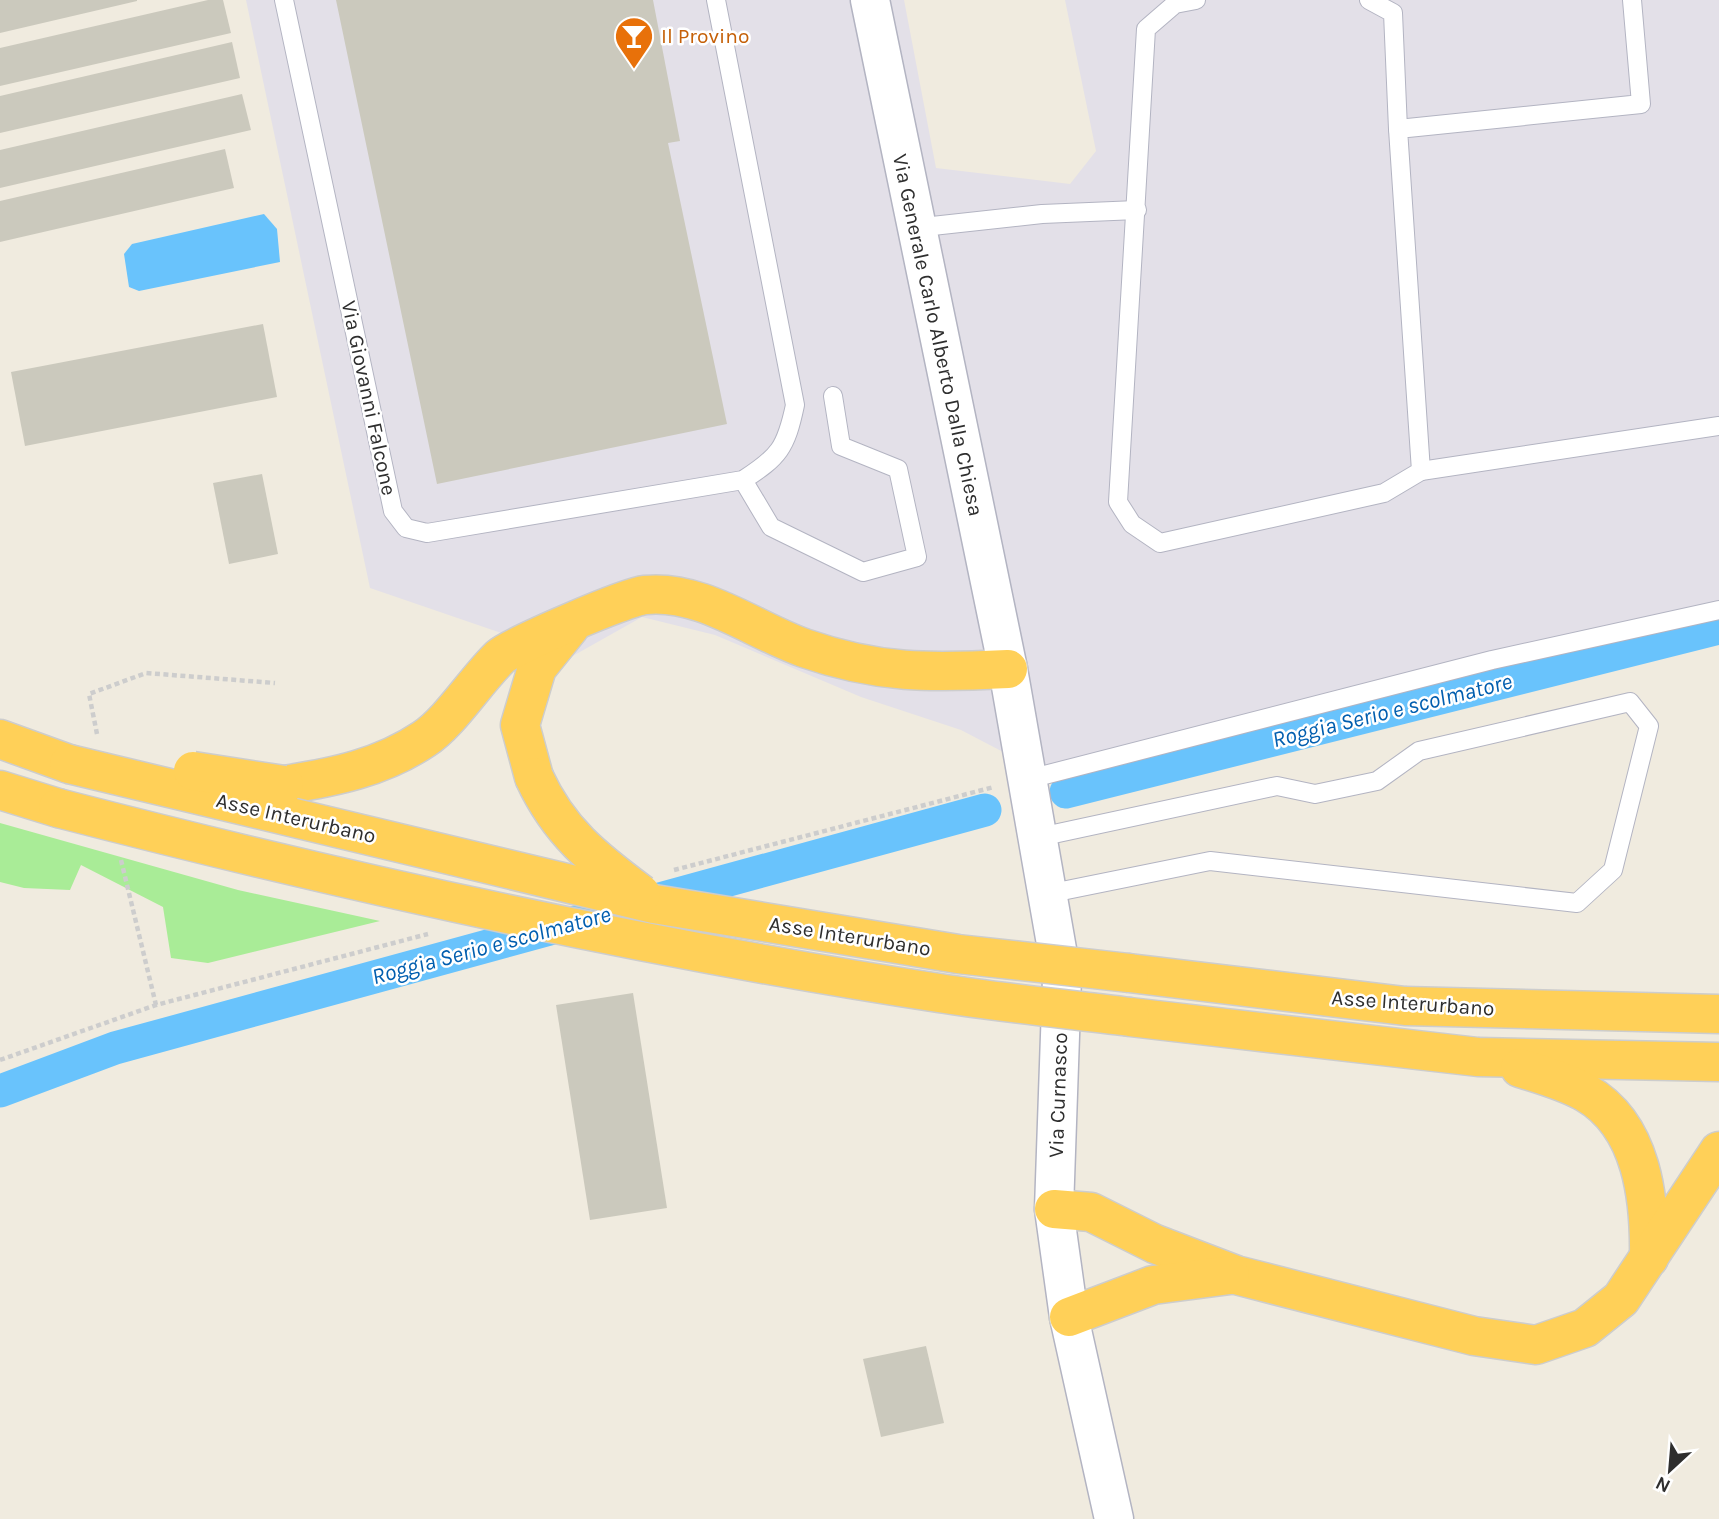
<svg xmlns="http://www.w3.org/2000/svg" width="1719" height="1519" viewBox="0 0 1719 1519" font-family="Karla,sans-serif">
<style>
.industrial{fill:#e3e0e8}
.green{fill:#a9ec97}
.water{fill:#69c3fc}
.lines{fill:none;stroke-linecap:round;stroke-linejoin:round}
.canal{stroke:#69c3fc;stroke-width:33}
.building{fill:#cbc9bd}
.service-casing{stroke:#b3b4c2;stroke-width:20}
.tertiary-casing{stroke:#b3b4c2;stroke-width:41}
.trunk-casing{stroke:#cdcdcd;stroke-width:41}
.path{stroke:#cdcdcd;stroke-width:4.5;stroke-dasharray:5 3.5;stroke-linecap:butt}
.service{stroke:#fff;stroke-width:18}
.tertiary{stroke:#fff;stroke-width:38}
.trunk{stroke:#ffd058;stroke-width:38}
.trunk-bridge-casing{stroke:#cdcdcd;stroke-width:41;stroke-linecap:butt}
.trunk-bridge{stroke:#ffd058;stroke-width:38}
.labels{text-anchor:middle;stroke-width:5;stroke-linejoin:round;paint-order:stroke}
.food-label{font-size:21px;fill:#c56008;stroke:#fff;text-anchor:start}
.street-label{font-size:21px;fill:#2e2e2e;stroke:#fff}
.water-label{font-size:23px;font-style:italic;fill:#005eaf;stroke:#fff}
</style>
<rect width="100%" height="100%" fill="#f0ebdf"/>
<polygon class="industrial" points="246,0 904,0 936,168 1070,184 1096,151 1065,0 1719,0 1719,619 1602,643 1055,779 961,730 861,697 715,635 642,617 571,657 370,588"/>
<polygon class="green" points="0,823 238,890 380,921 208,963 171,958 163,907 81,865 70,890 24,888 0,882"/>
<polygon class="water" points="264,214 277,229 280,262 139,291 129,287 124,254 132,244"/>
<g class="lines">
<g class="canal">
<polyline points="1066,792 1719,628"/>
<polyline points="0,1091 115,1048 985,810"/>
</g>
</g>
<g class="building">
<polygon points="0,0 137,0 137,1 0,33"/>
<polygon points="208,0 223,0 231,33 0,86 0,48"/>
<polygon points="336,0 653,0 680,141 668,143 727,424 437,484"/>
<polygon points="232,42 240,78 0,133 0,96"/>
<polygon points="242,94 251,130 0,188 0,150"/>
<polygon points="225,149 234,188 0,242 0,201"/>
<polygon points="263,324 277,397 25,446 11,372"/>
<polygon points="262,474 278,554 229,564 213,483"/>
<polygon points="633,993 667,1208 590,1220 556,1005"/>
<polygon points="926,1346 944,1423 881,1437 863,1359"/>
</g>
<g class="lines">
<g class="service-casing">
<g id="service">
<path d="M284,0L393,511L406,528L427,533L743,480C779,457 786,448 795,405L716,0"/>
<polyline points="1196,0 1175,4 1146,29 1118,502 1132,524 1160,543 1384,493 1421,471 1398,129 1641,104 1632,0"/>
<polyline points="1369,0 1393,13 1398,129"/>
<polyline points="914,228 1042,214 1137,210"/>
<polyline points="1421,471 1719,426"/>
<polyline points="743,480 771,527 863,572 917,557 898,469 841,446 833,396"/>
<polyline points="1025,780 1492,660 1719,610"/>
<polyline points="1035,838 1277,786 1315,794 1377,781 1419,751 1630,702 1649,726 1613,870 1577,903 1210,861 1047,894"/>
</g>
</g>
<g class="tertiary-casing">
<polyline id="tertiary" points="870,0 1008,669 1062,978 1054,1209 1069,1317 1114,1519"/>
</g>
<g class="trunk-casing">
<g id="trunk">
<polyline points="0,739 69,764"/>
<polyline points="534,777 520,725 537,668 570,627"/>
<path d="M284,785C334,777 381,768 424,739C450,722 476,680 500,657C512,646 626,597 645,595C701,589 753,630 804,648C878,674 931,673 1008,669"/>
<polyline points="0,790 58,808"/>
<polyline points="1129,973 1405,1006 1719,1014"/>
<polyline points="1130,1017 1478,1057 1719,1062"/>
<path d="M1520,1068C1542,1075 1565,1081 1586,1093C1643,1126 1650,1200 1649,1258"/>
<polyline points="1054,1209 1091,1212 1155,1244 1236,1275 1474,1336 1536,1345 1585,1328 1621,1299 1719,1151"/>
<polyline points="1069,1317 1153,1285 1230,1275"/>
</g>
</g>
<g class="path">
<polyline points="97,734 89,694 146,673 275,683"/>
<polyline points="121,860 156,1005"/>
<polyline points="674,870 994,787"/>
<polyline points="0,1060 156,1005 428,934"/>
</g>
<use href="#service" class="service"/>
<use href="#tertiary" class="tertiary"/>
<use href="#trunk" class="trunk"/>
<g class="trunk-bridge-casing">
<g id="trunk-bridge">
<polyline points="69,764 654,904 958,954 1129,973"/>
<polyline points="193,771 284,785"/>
<path d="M534,777C559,832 594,859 641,894"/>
<path d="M58,808C349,883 642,948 939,993C1003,1003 1067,1009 1130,1017"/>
</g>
</g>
<use href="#trunk-bridge" class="trunk-bridge"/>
</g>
<defs>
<g id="bar-pin" transform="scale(2.0125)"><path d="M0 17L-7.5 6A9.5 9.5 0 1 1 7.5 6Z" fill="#e8710a" stroke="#fff"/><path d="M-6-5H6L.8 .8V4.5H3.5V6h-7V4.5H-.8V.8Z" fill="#fff"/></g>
</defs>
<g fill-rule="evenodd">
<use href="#bar-pin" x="634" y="36"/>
</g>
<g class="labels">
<g class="food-label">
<text x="661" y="43">Il Provino</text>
</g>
<g class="street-label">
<text transform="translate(938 335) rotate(78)" y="7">Via Generale Carlo Alberto Dalla Chiesa</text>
<text transform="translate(369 398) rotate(78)" y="7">Via Giovanni Falcone</text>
<text transform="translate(296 818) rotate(13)" y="7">Asse Interurbano</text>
<text transform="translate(850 936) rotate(9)" y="7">Asse Interurbano</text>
<text transform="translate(1413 1003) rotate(4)" y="7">Asse Interurbano</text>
<text transform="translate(1058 1095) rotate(-88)" y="7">Via Curnasco</text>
</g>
<g class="water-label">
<text transform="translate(1392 710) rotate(-14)" y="8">Roggia Serio e scolmatore</text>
<text transform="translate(491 945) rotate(-15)" y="8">Roggia Serio e scolmatore</text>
</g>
</g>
<g transform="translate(1670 1470) rotate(206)" stroke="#ffffff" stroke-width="5" paint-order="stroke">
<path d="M0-5L12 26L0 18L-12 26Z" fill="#2e2e2e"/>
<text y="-10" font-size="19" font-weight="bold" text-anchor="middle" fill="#2e2e2e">N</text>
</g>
</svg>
